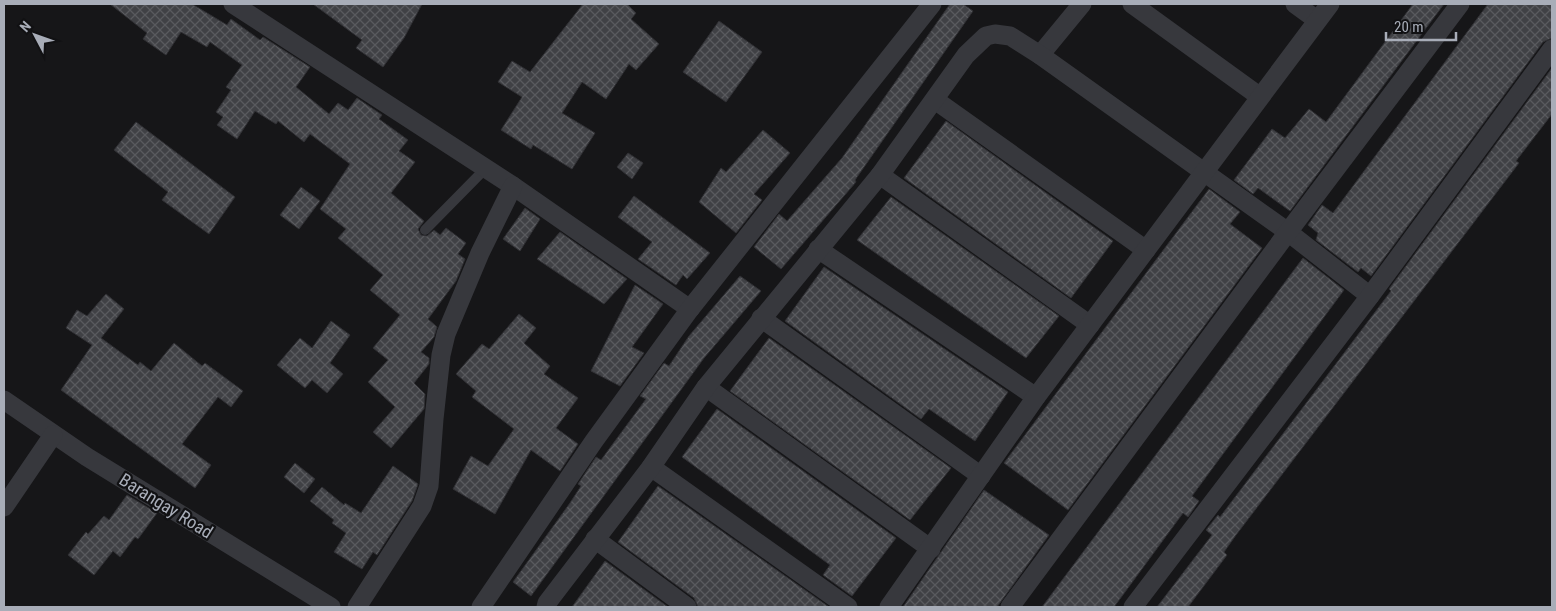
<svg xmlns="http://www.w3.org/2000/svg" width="1556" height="611" viewBox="0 0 1556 611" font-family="'Roboto Condensed',sans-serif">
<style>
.building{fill:url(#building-cross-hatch);stroke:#303034}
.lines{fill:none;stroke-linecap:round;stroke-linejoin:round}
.service{stroke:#37383d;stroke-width:10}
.minor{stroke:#37383d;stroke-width:19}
.labels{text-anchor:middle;stroke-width:4.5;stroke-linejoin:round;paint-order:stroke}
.street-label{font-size:18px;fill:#a8adb8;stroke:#111113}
</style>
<defs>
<pattern id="building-cross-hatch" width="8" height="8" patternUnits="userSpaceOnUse" patternTransform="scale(1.25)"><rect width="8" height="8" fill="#404145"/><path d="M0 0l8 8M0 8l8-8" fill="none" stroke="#595a5e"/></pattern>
</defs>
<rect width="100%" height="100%" fill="#161618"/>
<g class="building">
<polygon points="110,4 192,4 227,25 231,19 260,40 263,37 310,67 296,87 329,114 338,103 348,110 357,98 382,115 379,119 408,140 399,151 415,162 391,193 424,221 418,229 421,235 427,236 434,230 440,235 446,228 466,243 458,254 465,259 456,281 428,319 437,327 434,337 421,352 429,358 429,364 414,383 425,394 424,409 391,448 373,432 395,407 368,382 388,360 373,348 400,315 370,290 383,275 338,238 346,229 320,209 350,164 310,134 304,142 278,121 276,124 255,111 237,139 217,125 223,117 216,112 231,90 226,87 242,65 210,42 207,47 181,32 166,55 143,39 147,33"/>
<polygon points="313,4 422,4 404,38 383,67 356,48 362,40"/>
<polygon points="583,4 627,4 636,13 631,19 659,44 636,70 629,64 606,99 582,82 562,113 595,133 572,169 533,145 531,149 501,130 522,97 498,82 512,61 530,72"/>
<polygon points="950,4 963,4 973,11 855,180 856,182 781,269 754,247 779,214 787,221 842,158"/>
<polygon points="1413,4 1444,4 1290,211 1258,188 1253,194 1234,180 1272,129 1285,138 1309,109 1326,122"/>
<polygon points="1488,4 1552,4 1552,38 1543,42 1371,276 1361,268 1358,272 1316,240 1318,233 1308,225 1322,205 1333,213"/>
<polygon points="719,21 762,52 726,102 683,72"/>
<polygon points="1552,68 1552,114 1516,161 1519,163 1236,535 1224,552 1227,555 1188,607 1157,607 1212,535 1206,530 1218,515 1220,517 1391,291 1389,289"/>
<polygon points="946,121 1113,241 1071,298 904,178"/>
<polygon points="136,122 235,197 209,234 162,200 168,192 114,150"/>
<polygon points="763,130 790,153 754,194 762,200 736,233 699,202 721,168 726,172"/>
<polygon points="628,153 643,163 632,179 617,167"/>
<polygon points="301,187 320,201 299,229 280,215"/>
<polygon points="1209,189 1240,212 1230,224 1262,248 1068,510 1004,463"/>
<polygon points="634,196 710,253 687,279 683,275 676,285 638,259 652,242 618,217"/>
<polygon points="891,197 1059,316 1026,358 857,240"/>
<polygon points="525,208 540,219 520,251 503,239"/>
<polygon points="560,232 627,279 604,304 537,259"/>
<polygon points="1303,258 1344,290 1192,496 1199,501 1188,517 1183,513 1114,607 1042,607"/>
<polygon points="824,267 1008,392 975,441 929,409 921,419 785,321"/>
<polygon points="740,276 761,291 704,358 531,596 513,582 570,503 581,486 578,484 596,457 601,460 646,399 640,396 664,363 669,366 689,336"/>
<polygon points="635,285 663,304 632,347 644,353 620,386 591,371"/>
<polygon points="106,294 124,309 101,338 138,365 140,362 151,371 174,343 202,366 205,363 243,391 231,407 218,397 182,444 211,465 195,488 61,390 92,345 66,328 77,310 87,316"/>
<polygon points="519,314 536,328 524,343 550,366 544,374 578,398 556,428 578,444 560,471 531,450 495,514 453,489 471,456 488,466 514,429 472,397 476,391 456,374 482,344 489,349"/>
<polygon points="331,321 350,335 330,363 343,374 327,393 312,380 305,388 277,365 300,338 312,348"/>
<polygon points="769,338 951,468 910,520 730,391"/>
<polygon points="717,409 896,538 852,596 823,575 830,565 682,457"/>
<polygon points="295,463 315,479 304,493 284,477"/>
<polygon points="393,466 418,484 412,501 377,555 373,552 362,569 334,552 346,533 332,523 334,520 310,501 322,487 344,505 345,503 361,513"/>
<polygon points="658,486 829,607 698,607 694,598 618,542"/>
<polygon points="984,490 1049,535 997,607 903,607"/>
<polygon points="127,495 157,513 138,539 135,537 120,557 113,551 94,575 68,555 86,532 88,534 104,516 109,520"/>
<polygon points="605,561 668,607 572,607"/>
</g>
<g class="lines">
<polyline class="service" points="425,230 486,168"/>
<g class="minor">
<polyline points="233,4 513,186 690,309"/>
<polyline points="1132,4 1259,96"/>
<polyline points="1295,4 1317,20"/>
<polyline points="1040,55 1082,4"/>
<polyline points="935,100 1146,250"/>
<polyline points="880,175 1090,325"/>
<polyline points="818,249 1036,397"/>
<polyline points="761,318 981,476"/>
<polyline points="706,387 931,549"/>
<polyline points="4,400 87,457 331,607"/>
<polyline points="651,467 848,607"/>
<polyline points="4,507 53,435"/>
<polyline points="595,539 687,607"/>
<polyline points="357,607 422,506 429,486 434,419 441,355 446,334 480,253 513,186"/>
<polyline points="481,607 594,441 690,309 932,4"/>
<polyline points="546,607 547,603 651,467 706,387 880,175 966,55 986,36 995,34 1010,36 1040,55 1288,232 1370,296"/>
<polyline points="889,607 1036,397 1330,4"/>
<polyline points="1010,607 1288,232 1460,4"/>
<polyline points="1133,607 1370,296 1552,49"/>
</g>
</g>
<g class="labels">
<g class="street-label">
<text transform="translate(166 506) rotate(32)" y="6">Barangay Road</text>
</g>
</g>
<rect width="1556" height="611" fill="none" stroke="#a8adb8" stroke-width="10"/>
<g transform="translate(35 35) rotate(311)" stroke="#111113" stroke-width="4" paint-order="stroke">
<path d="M0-4L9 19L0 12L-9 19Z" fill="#a8adb8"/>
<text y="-8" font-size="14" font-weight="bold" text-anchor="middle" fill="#a8adb8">N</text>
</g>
<path d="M1386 32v8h70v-8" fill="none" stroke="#a8adb8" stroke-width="2.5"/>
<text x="1394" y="32" font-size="15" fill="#a8adb8" stroke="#111113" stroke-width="4" paint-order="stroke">20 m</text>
</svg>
